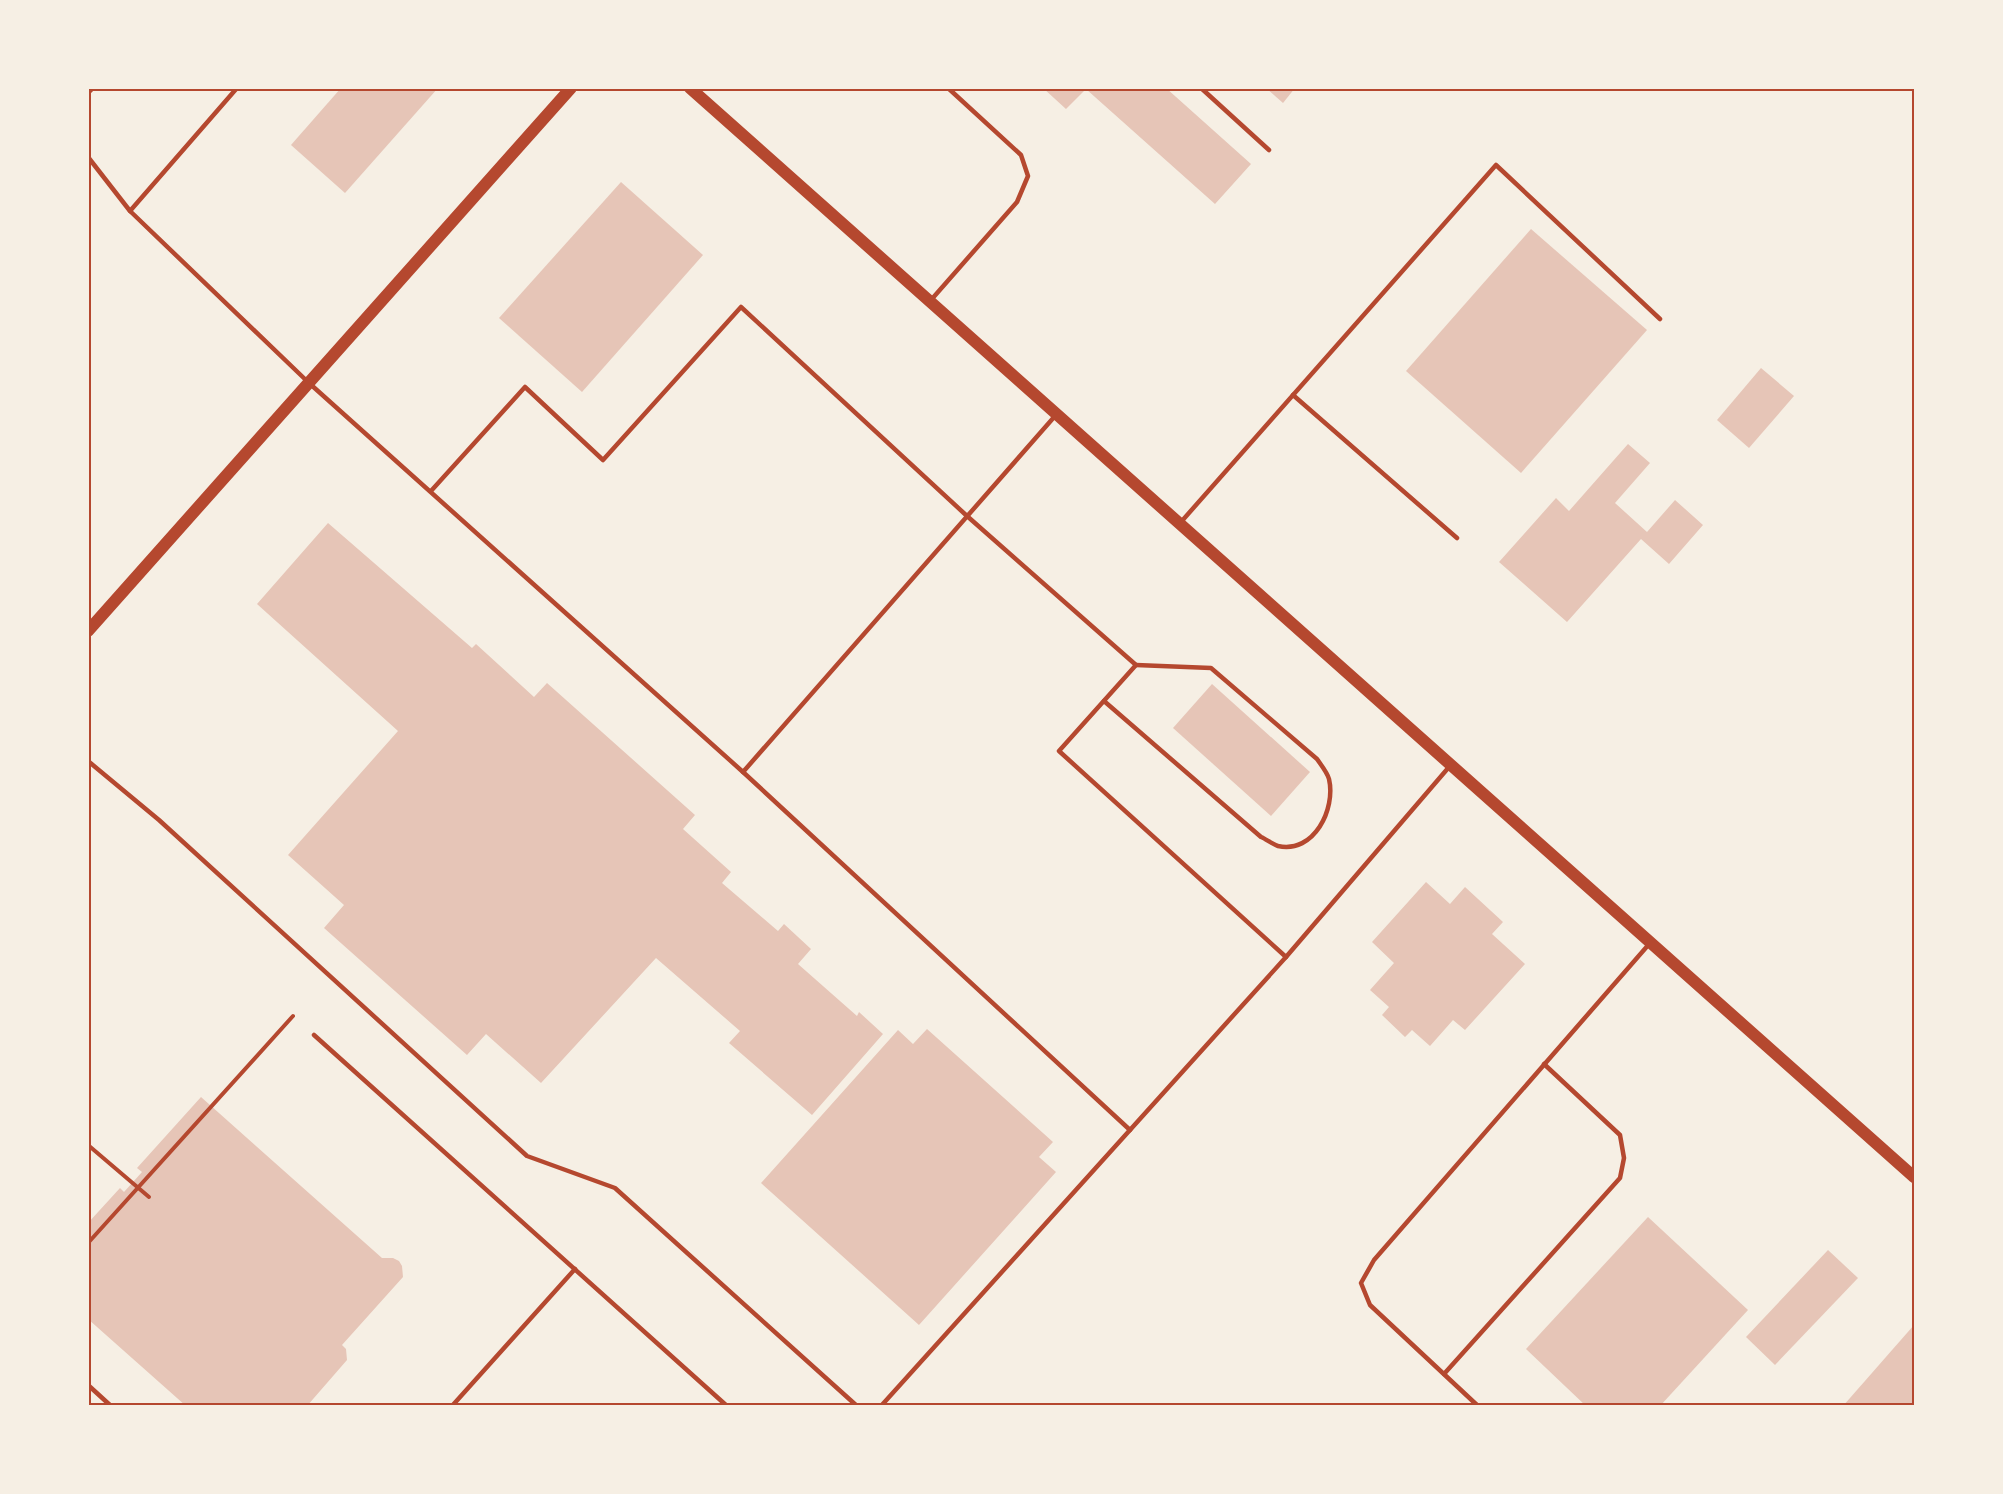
<svg xmlns="http://www.w3.org/2000/svg" width="2003" height="1494" viewBox="0 0 2003 1494" font-family="'Times New Roman',serif">
<style>
.building{fill:#e6c5b7}
.lines{fill:none;stroke-linecap:round;stroke-linejoin:round}
.path{stroke:#b5482f;stroke-width:4}
.service{stroke:#b5482f;stroke-width:4.5}
.secondary{stroke:#b5482f;stroke-width:12}
.neatline{fill:none;stroke:#b5482f;stroke-width:2}
</style>
<rect width="100%" height="100%" fill="#f6efe4"/>
<g class="building">
<polygon points="341,88 438,88 345,193 291,145"/>
<polygon points="1043,88 1166,88 1251,164 1215,204 1086,89 1066,109"/>
<polygon points="1266,88 1295,88 1283,103"/>
<polygon points="621,182 703,255 582,392 499,318"/>
<polygon points="1531,229 1647,330 1521,473 1406,371"/>
<polygon points="1761,368 1794,396 1749,448 1717,420"/>
<polygon points="1628,444 1650,463 1615,503 1647,532 1675,500 1703,525 1669,564 1641,539 1567,622 1499,562 1556,498 1569,511"/>
<polygon points="328,523 472,648 476,644 534,697 547,683 695,815 683,829 731,872 722,883 778,931 784,924 811,949 798,964 857,1016 859,1012 883,1034 812,1115 729,1043 740,1031 656,958 541,1083 486,1034 467,1055 324,928 344,905 288,855 398,731 257,604"/>
<polygon points="1212,684 1310,772 1271,816 1173,728"/>
<polygon points="1426,882 1450,904 1465,887 1503,922 1492,934 1525,964 1465,1030 1453,1020 1430,1046 1412,1030 1405,1037 1382,1015 1389,1007 1370,990 1394,963 1372,942"/>
<polygon points="927,1029 1053,1142 1039,1157 1056,1172 919,1325 761,1183 898,1030 913,1044"/>
<polygon points="201,1097 382,1258 393,1258 399,1261 402,1266 403,1277 342,1345 346,1349 347,1360 307,1406 186,1406 88,1319 88,1223 120,1188 124,1192 142,1172 137,1168"/>
<polygon points="1648,1217 1748,1310 1660,1406 1586,1406 1526,1349"/>
<polygon points="1828,1250 1858,1278 1775,1365 1746,1337"/>
<polygon points="1914,1325 1914,1406 1843,1406"/>
</g>
<g class="lines">
<g class="path">
<polyline points="88,1145 149,1197"/>
<polyline points="88,1243 293,1016"/>
</g>
<g class="service">
<polyline points="1201,88 1269,150"/>
<polyline points="88,93 93,88"/>
<polyline points="88,157 130,211 309,383 743,772 1130,1130"/>
<polyline points="130,211 237,88"/>
<polyline points="931,300 1017,202 1028,176 1021,155 948,88"/>
<polyline points="1293,395 1457,538"/>
<polyline points="431,491 525,387 603,460 741,307 967,516 1136,665 1059,751 1286,957"/>
<polyline points="1181,522 1496,165 1660,319"/>
<path d="M1104,701L1261,837C1266,839 1272,844 1278,846C1314,854 1336,809 1329,779C1327,772 1321,765 1317,759L1211,668L1136,665"/>
<polyline points="88,761 159,820 527,1156 615,1188 857,1406"/>
<polyline points="743,772 1055,416"/>
<polyline points="314,1035 727,1406"/>
<polyline points="1444,1374 1620,1178 1624,1158 1620,1135 1544,1064"/>
<polyline points="88,1385 111,1406"/>
<polyline points="452,1406 575,1269"/>
<polyline points="881,1406 1286,957 1449,767"/>
<polyline points="1478,1406 1370,1305 1361,1283 1374,1260 1650,943"/>
</g>
<g class="secondary">
<polyline points="690,88 1914,1177"/>
<polyline points="88,631 571,88"/>
</g>
</g>
<rect width="2003" height="1494" fill="none" stroke="#f6efe4" stroke-width="180"/>
<rect x="90" y="90" width="1823" height="1314" class="neatline"/>
</svg>
